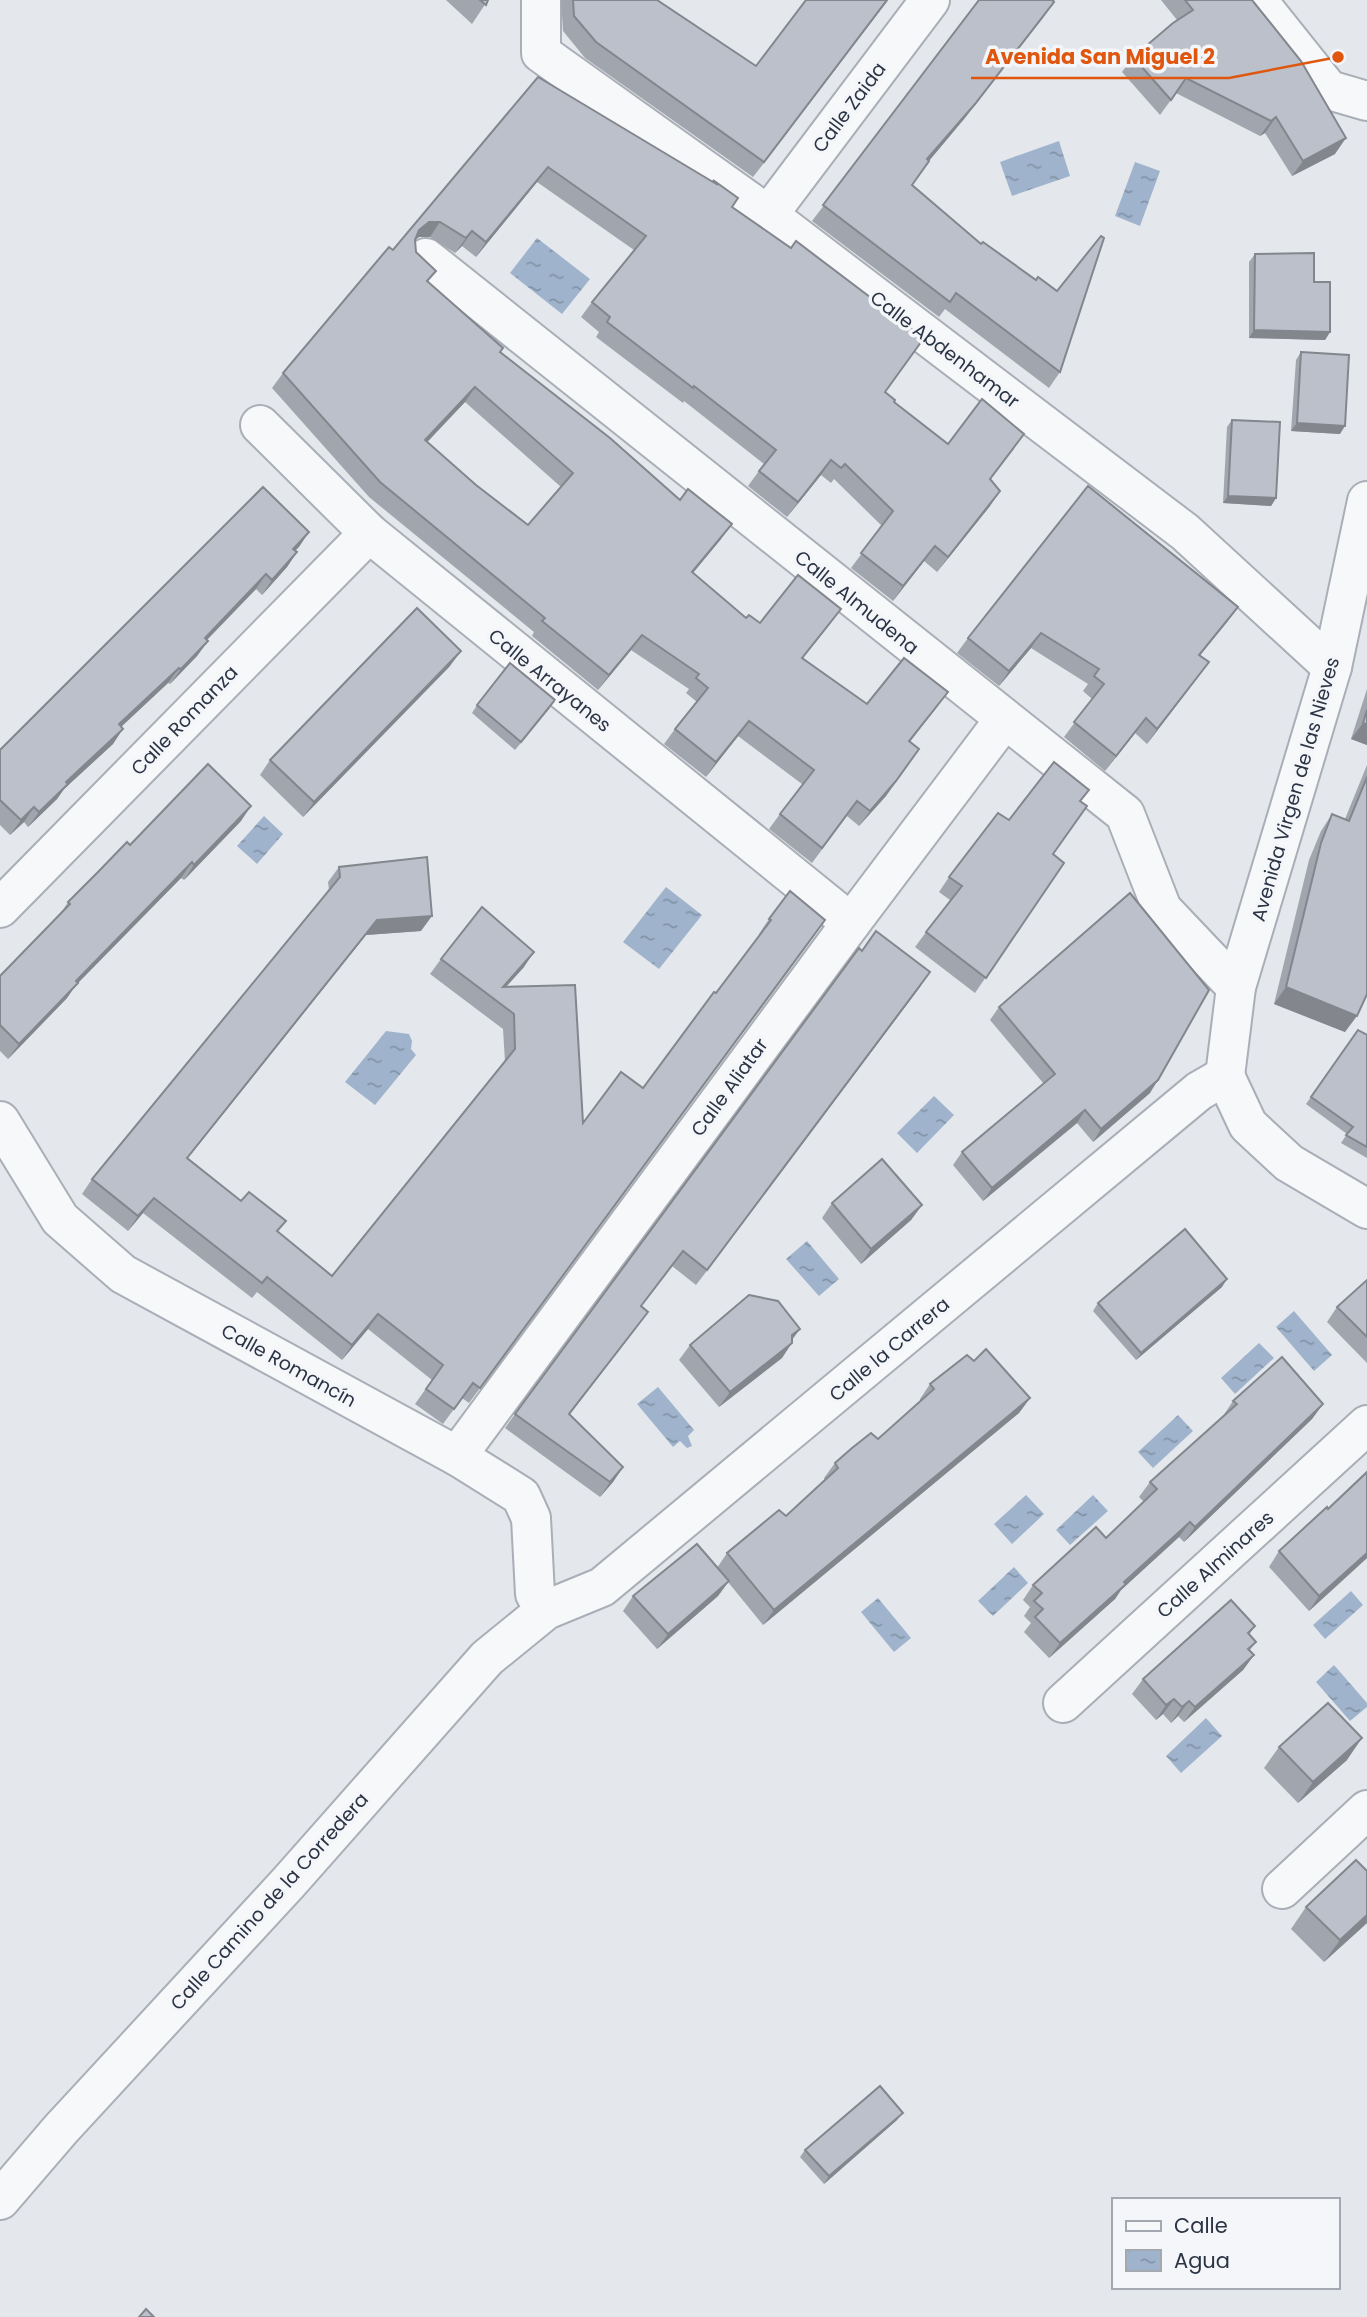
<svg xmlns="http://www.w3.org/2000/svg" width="1367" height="2317" viewBox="0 0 1367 2317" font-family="Poppins,sans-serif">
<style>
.water{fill:url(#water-ripples)}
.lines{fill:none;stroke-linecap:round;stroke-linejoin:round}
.minor-casing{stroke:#a9aeb7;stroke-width:42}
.minor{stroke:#f7f8fa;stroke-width:38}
.wall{fill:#a1a5ae;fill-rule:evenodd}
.shaded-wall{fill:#83868d}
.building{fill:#bbc0ca;stroke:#83868d;stroke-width:2;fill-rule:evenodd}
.labels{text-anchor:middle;stroke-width:7;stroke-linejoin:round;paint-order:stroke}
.street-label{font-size:19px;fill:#2b3445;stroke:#f4f6f9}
.leader{fill:none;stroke:#df570f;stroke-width:2.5}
.callout-dot{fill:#df570f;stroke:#f4f6f9;stroke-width:2.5}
.callout-label{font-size:21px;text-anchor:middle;font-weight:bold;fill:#df570f;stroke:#f4f6f9;stroke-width:7;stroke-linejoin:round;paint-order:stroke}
</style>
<defs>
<pattern id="water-ripples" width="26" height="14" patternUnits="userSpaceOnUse" patternTransform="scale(1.75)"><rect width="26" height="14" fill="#9fb4cc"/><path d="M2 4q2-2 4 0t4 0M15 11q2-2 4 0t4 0" fill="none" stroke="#8293a7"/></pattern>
</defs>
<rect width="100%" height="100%" fill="#e4e7ec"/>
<g class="water">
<polygon points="1059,141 1070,176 1012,196 1000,162"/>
<polygon points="1135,162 1160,171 1140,226 1115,216"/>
<polygon points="537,238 590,279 562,314 510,273"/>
<polygon points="264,816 283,834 257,864 237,846"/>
<polygon points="666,887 702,915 659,969 623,942"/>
<polygon points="386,1031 409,1034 412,1041 411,1049 416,1055 375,1105 345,1082"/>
<polygon points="934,1096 954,1115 917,1153 897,1133"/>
<polygon points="807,1241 839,1279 819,1296 786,1259"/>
<polygon points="1294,1311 1332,1355 1314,1371 1276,1327"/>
<polygon points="1259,1343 1274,1358 1235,1394 1221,1378"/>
<polygon points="658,1387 694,1430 688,1436 692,1446 687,1448 680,1441 673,1447 637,1404"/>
<polygon points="1178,1415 1193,1431 1153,1468 1138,1452"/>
<polygon points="1026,1495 1044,1514 1012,1544 994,1524"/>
<polygon points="1093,1495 1108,1511 1070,1545 1056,1530"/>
<polygon points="1014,1567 1028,1583 993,1616 978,1601"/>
<polygon points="1351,1591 1363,1605 1325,1639 1313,1625"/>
<polygon points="878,1598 911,1638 894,1652 861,1612"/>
<polygon points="1334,1665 1367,1703 1367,1707 1350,1721 1316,1682"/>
<polygon points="1206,1718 1222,1736 1181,1773 1166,1756"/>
</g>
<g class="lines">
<g class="minor-casing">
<g id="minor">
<polyline points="541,0 541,53 768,215 1185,532 1332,667"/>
<polyline points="1257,0 1329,90 1367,101"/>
<polyline points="768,215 930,0"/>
<polyline points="426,258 1125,814 1162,909 1236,987"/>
<polyline points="260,425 369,533 851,923"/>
<polyline points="0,908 369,533"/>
<polyline points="1225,1076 1236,987 1332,667 1367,501"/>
<polyline points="1225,1076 1248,1125 1289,1163 1367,1209"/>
<polyline points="0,1121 60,1219 123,1274 457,1456 521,1496 531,1518 535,1594 546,1610"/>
<polyline points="457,1456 851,923 1004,720"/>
<polyline points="1063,1703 1367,1425"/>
<polyline points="1282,1889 1367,1810"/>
<polyline points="0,2200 61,2129 289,1882 487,1658 546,1610 602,1587 1199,1091 1225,1076"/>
</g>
</g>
<use href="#minor" class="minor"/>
</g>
<g class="wall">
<polygon points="446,0 488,0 472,24"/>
<polygon points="561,0 657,0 756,66 888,0 753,177 585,58 563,31"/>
<polygon points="979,0 1055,0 1043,18 964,119 929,161 912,185 1060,372 1049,388 945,309 939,317 812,221"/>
<polygon points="1161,0 1252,0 1335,154 1292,176 1265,133 1260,136 1176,93 1160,115 1122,72 1133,57 1177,20"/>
<path d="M538,77L712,182L713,180L732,207L894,402L948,444L1014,449L990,480V506L937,572L924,561L893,601L851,568L882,526L834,479L831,483L821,475L787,517L748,486L764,464L684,401L683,403L596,337L599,332L581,317L592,302L634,250L537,182L476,257L462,246L455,253L430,237H419L415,240L416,252L429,282L500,352L721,539L693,573L746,618L760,623L830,624L803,658L867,704L937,707L910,742L886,796L859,826L847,816L812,863L769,829L802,784L738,736L706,777L664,744L675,729L697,702L686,693L689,689L631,650L598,690L532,636L534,632L369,497L272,388L283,373L393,250ZM465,402L561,487L528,525L476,485L427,442Z"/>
<polygon points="1255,254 1314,282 1330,332 1325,340 1249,338 1249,262"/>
<polygon points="1301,352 1340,434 1291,431 1296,360"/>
<polygon points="1232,420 1276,498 1271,506 1223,503 1227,427"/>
<polygon points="309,532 295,550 297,552 287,567 262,595 256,589 207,640 208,641 197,656 170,684 168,683 121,727 113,744 64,789 57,799 28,827 24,822 10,835 0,825 0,750"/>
<polygon points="1238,607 1227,622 1200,655 1198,677 1147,744 1135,733 1105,771 1064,737 1092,699 1083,691 1088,684 1031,648 999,686 957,653 968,638"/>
<polygon points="450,666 303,817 260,775 270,760"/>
<polygon points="1367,689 1367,745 1351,739"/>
<polygon points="477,705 550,708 515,750 472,713"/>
<polygon points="1367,765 1367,994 1345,1032 1274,1004 1309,860 1321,831 1332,814 1345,819"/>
<polygon points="1080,801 1053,854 1064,863 975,993 915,947 950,900 939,892 949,877 1009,820"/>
<polygon points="241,821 184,880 181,878 75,986 67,998 8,1059 0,1051 0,976 61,913 68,902 130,845"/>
<polygon points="339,867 421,931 366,935 187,1158 332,1276 505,1062 503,1029 430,974 441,959 524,967 506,987 583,1123 643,1088 760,934 759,934 769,919 815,935 469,1403 462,1398 443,1424 415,1404 432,1380 368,1329 342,1360 257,1292 252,1298 143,1213 128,1231 82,1194 92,1179 329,890 328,882"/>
<polygon points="920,987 696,1285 672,1266 641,1306 637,1327 570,1414 623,1467 613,1482 600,1497 505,1428 515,1414"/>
<polygon points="999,1007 1150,1093 1093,1142 1077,1123 983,1201 953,1165 962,1152 1044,1084 990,1020"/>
<polygon points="1358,1030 1367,1035 1367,1158 1341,1143 1347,1134 1306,1104"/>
<polygon points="832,1203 922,1205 911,1220 861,1264 822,1218"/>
<polygon points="1367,1280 1367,1363 1327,1322 1337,1307"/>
<polygon points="1222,1287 1136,1360 1093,1311 1098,1303"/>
<polygon points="792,1340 782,1358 719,1407 679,1360 690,1345"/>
<polygon points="974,1361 1030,1398 1019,1413 763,1625 728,1582 718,1596 657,1649 623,1611 633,1596 717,1568 727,1553 786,1516 825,1480 824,1478 835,1463 878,1439 920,1401 920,1399 930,1384"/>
<polygon points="1233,1401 1323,1404 1312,1419 1184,1542 1179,1537 1121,1590 1115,1599 1049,1658 1024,1632 1031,1623 1024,1616 1030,1607 1023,1600 1033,1585 1106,1538 1144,1502 1139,1497 1150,1482 1223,1416"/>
<polygon points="1279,1551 1367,1558 1309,1611 1269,1567"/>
<polygon points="1255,1626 1249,1635 1256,1642 1250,1650 1254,1655 1243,1670 1184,1722 1178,1716 1171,1723 1163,1714 1156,1720 1132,1694 1143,1679"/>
<polygon points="1279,1747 1347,1760 1298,1803 1264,1768"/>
<polygon points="1367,1871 1367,1923 1324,1962 1291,1929 1306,1907"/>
<polygon points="897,2120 824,2184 800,2157 805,2150"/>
</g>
<g class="shaded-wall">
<polygon points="887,0 888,0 753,177 764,162"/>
<polygon points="1054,2 964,119 917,175 927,159"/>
<polygon points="1276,117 1265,133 1260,136 1271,121"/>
<polygon points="1346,138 1335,154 1292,176 1303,161"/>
<polygon points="548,167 537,182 476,257 486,242"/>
<polygon points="429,222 440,222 430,237 419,237 409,245 419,230"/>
<polygon points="472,231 462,246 455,253 466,238"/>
<polygon points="1254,330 1330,332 1325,340 1249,338"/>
<polygon points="475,387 465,402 415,455 425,440"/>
<polygon points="1297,423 1345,426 1340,434 1291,431"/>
<polygon points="831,460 821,475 787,517 798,502"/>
<polygon points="1000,491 990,506 937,572 948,557"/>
<polygon points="1228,496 1276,498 1271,506 1223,503"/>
<polygon points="732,524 721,539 681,587 692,572"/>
<polygon points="309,532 299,547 282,564 293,549"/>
<polygon points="935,546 924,561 893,601 903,586"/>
<polygon points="297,552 287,567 262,595 272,580"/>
<polygon points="266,574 256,589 194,653 205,638"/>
<polygon points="1238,607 1227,622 1188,670 1199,655"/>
<polygon points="841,609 830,624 791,673 802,658"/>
<polygon points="1041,633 1031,648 999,686 1009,671"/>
<polygon points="642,635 631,650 598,690 609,675"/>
<polygon points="208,641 197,656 170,684 181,669"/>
<polygon points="461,651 450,666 303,817 314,802"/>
<polygon points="1209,662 1198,677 1147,744 1157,729"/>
<polygon points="179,668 168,683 108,739 119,724"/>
<polygon points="948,692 937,707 898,756 909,741"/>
<polygon points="1146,718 1135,733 1105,771 1116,756"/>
<polygon points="749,721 738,736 706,777 716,762"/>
<polygon points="1363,723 1367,724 1367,745 1351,739"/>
<polygon points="123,729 113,744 64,789 57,799 28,827 39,812 66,782"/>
<polygon points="909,764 886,796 859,826 870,811"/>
<polygon points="251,806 241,821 184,880 194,865"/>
<polygon points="34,807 24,822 10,835 21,820"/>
<polygon points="192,862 181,878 75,986 67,998 8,1059 19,1044 76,981"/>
<polygon points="432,916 421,931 366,935 176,1173 187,1158 377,920"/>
<polygon points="534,952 524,967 492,1002 503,987"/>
<polygon points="930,972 920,987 696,1285 707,1270"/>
<polygon points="1286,987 1357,1016 1345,1032 1274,1004"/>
<polygon points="1158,1080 1150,1093 1093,1142 1101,1129"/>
<polygon points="1085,1110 1077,1123 983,1201 992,1188"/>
<polygon points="154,1198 143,1213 128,1231 138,1216"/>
<polygon points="922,1205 911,1220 861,1264 871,1249"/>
<polygon points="1227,1279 1222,1287 1136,1360 1141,1353"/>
<polygon points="648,1312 637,1327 559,1428 569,1414"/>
<polygon points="378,1314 368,1329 342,1360 352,1345"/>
<polygon points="800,1329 789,1344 792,1335"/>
<polygon points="792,1343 782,1358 719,1407 730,1392"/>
<polygon points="1030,1398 1019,1413 763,1625 774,1610"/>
<polygon points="1323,1404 1312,1419 1184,1542 1195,1527"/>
<polygon points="623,1467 613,1482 600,1497 610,1482"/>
<polygon points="1190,1522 1179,1537 1121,1590 1115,1599 1049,1658 1060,1643"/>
<polygon points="1367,1553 1367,1558 1309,1611 1319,1596"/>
<polygon points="729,1581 718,1596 657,1649 668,1634"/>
<polygon points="1254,1655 1243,1670 1184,1722 1195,1707"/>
<polygon points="1174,1699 1163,1714 1156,1720 1166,1705"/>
<polygon points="1189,1701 1178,1716 1171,1723 1182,1707"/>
<polygon points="1362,1738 1347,1760 1298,1803 1313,1782"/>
<polygon points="1367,1915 1367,1923 1324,1962 1340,1940"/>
<polygon points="903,2113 897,2120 824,2184 829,2176"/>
</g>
<g class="building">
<polygon points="480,0 488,0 486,5"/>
<polygon points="573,0 657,0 756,66 806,0 887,0 764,162 596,42 574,16"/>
<polygon points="979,0 1052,0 1054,2 975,104 927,159 929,161 912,185 981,244 983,242 1036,280 1038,277 1057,291 1101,236 1104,238 1060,372 956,293 950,302 823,205"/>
<polygon points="1185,0 1252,0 1301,61 1346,138 1303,161 1276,117 1271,121 1186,78 1171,100 1133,57 1173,23 1193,10"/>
<path d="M538,77L718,185L713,180L738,198L732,207L791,248L796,241L924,338L885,392L895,400L894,402L948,444L982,399L1024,434L990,479L1000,491L948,557L935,546L903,586L861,553L893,511L845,464L841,468L831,460L798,502L759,471L776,450L694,386L693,388L607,322L610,317L592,302L646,236L548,167L486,242L472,231L466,238L440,222H429L419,230L415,240L416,252L436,271L427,281L503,348L500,352L610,438L680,500L688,489L732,524L692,572L746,618L749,615L760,623L798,575L841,609L802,658L867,704L904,658L948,692L909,741L919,749L896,781L870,811L857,801L822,848L780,814L814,770L749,721L716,762L675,729L708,688L696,678L699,674L642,635L609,675L542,621L545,618L380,482L283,373L389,247L393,250ZM475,387L573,473L528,525L476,485L425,440Z"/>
<polygon points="1314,253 1314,282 1330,282 1330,332 1254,330 1255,254"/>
<polygon points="1301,352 1349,355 1345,426 1297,423"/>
<polygon points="1232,420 1280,422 1276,498 1228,496"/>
<polygon points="1088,486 1238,607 1199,655 1209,662 1157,729 1146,718 1116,756 1074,722 1104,684 1094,676 1099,669 1041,633 1009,671 968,638"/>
<polygon points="263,487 309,532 293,549 297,552 272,580 266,574 205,638 208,641 181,669 179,668 119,724 123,729 66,782 68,784 39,812 34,807 21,820 0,800 0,750"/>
<polygon points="417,608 461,651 314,802 270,760"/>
<polygon points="510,663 555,700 521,742 477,705"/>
<polygon points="1367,710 1367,724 1363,723"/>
<polygon points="1054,762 1089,790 1080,801 1087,806 1053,854 1064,863 986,978 926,932 962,886 949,877 998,813 1009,820"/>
<polygon points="208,764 251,806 194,865 192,862 76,981 78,983 19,1044 0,1025 0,976 70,904 68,902 98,872 127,842 130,845"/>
<polygon points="1367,777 1367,994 1357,1016 1286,987 1321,843 1332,814 1349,821"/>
<polygon points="427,857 432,916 377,920 187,1158 241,1201 249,1192 286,1221 277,1231 332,1276 515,1049 514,1014 441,959 482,907 534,952 503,987 575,985 583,1123 621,1072 643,1088 714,992 716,993 771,920 769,919 790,891 825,920 480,1388 473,1383 454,1409 426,1389 443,1365 378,1314 352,1345 267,1277 262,1283 154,1198 138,1216 92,1179 340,877 339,867"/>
<polygon points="1130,893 1209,990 1158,1080 1101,1129 1085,1110 992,1188 962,1152 1055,1074 999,1007"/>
<polygon points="876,931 930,972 707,1270 683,1251 641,1306 648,1312 569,1414 623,1467 610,1482 515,1414 859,948 862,951"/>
<polygon points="1358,1030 1367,1035 1367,1147 1346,1135 1353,1127 1311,1097"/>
<polygon points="882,1159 922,1205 871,1249 832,1203"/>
<polygon points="1185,1229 1227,1279 1141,1353 1098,1303"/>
<polygon points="1367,1280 1367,1337 1337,1307"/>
<polygon points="749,1295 778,1301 800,1329 792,1335 792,1343 730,1392 690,1345"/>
<polygon points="986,1349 1030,1398 774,1610 727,1553 779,1510 786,1516 838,1468 835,1463 852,1448 871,1433 878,1439 934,1389 930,1384 967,1355 974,1361"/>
<polygon points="1282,1357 1323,1404 1195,1527 1190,1522 1124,1582 1126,1584 1060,1643 1035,1617 1043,1609 1034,1601 1042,1593 1033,1585 1096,1527 1106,1538 1157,1489 1150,1482 1237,1404 1233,1401"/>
<polygon points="1367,1472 1367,1553 1319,1596 1279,1551 1327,1507 1328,1509"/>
<polygon points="697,1544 729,1581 668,1634 633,1596"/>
<polygon points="1231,1600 1255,1626 1248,1633 1256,1642 1248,1649 1254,1655 1195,1707 1189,1701 1182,1707 1174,1699 1166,1705 1143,1679"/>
<polygon points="1328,1703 1362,1738 1313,1782 1279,1747"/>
<polygon points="1356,1860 1367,1871 1367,1915 1340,1940 1306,1907"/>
<polygon points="880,2086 903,2113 829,2176 805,2150"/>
<polygon points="146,2309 154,2317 139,2317"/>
</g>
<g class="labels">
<g class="street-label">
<text transform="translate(849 107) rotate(-53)" y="7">Calle Zaida</text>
<text transform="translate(945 349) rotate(37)" y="7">Calle Abdenhamar</text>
<text transform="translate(857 602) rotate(39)" y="7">Calle Almudena</text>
<text transform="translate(550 680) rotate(39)" y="7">Calle Arrayanes</text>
<text transform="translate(184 720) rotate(-46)" y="7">Calle Romanza</text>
<text transform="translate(1295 789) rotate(-74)" y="7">Avenida Virgen de las Nieves</text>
<text transform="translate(729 1087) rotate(-54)" y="7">Calle Aliatar</text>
<text transform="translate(889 1349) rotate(-40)" y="7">Calle la Carrera</text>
<text transform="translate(289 1365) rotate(29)" y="7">Calle Romancín</text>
<text transform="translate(1215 1564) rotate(-42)" y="7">Calle Alminares</text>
<text transform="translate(269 1901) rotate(-48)" y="7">Calle Camino de la Corredera</text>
</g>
</g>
<path class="leader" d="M1338 57L1229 78H971"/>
<circle class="callout-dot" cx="1338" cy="57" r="7"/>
<g class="callout-label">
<text x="1100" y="64">Avenida San Miguel 2</text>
</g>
<rect x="1112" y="2198" width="228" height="91" fill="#f4f6f9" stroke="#a4a8b1" stroke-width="2"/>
<rect x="1126" y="2221" width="35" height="10" fill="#f7f8fa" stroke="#a4a8b1" stroke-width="2"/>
<text x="1174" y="2233" font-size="21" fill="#2b3445">Calle</text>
<rect x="1126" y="2250" width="35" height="21" fill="url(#water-ripples)" stroke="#a4a8b1" stroke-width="2"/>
<text x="1174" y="2268" font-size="21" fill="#2b3445">Agua</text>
</svg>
